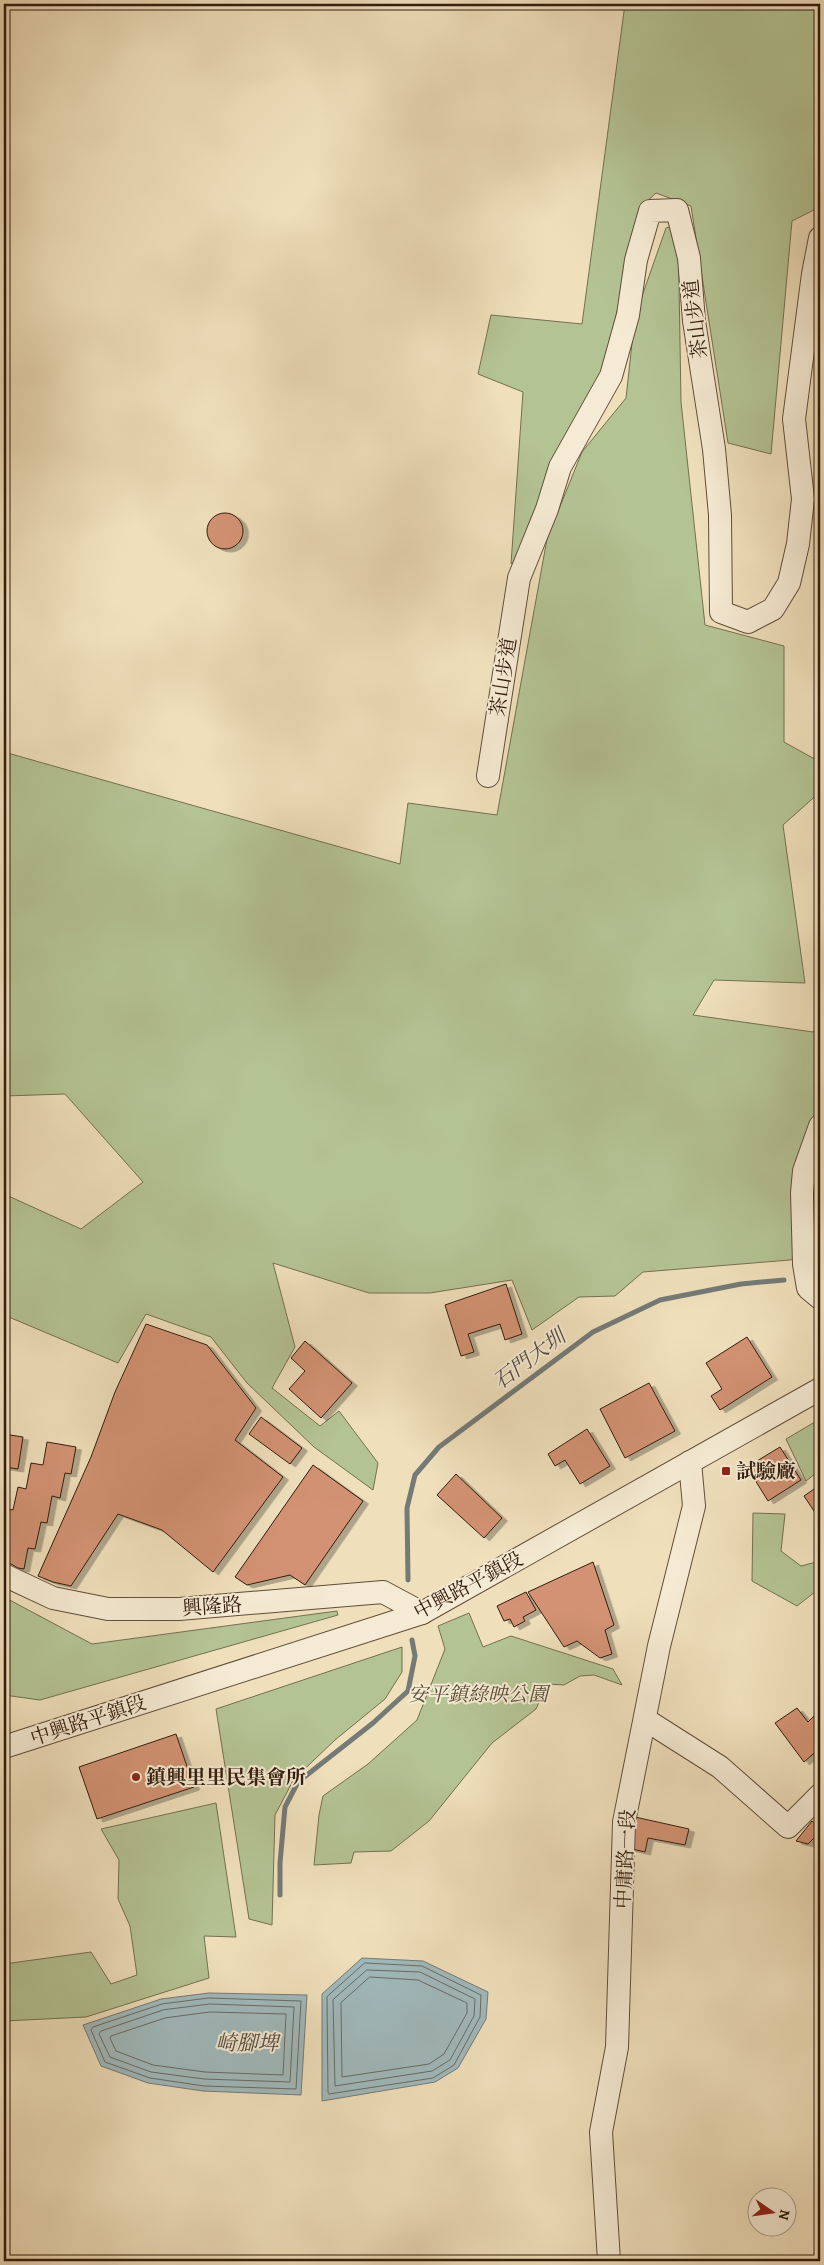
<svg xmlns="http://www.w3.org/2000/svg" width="824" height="2265" viewBox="0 0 824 2265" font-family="Alegreya,'Noto Serif TC',serif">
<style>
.green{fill:#b4c394;stroke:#737050}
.water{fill:#a0b9bc;stroke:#747a76}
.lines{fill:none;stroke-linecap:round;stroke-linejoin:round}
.shore{stroke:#696a64;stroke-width:1}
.stream{stroke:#747a76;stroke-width:5}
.building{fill:#d29273;stroke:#321c0d;filter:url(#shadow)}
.minor-casing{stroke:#614d38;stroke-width:24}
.minor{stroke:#f5ead3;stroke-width:22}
.poi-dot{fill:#8f2418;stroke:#f5ead3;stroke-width:2}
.labels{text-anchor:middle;stroke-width:4;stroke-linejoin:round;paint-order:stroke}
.street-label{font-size:20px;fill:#321c0d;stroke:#f5ead3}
.poi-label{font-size:20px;font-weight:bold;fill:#321c0d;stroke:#f5ead3;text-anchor:start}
.park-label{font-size:20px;font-style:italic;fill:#594e36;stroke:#f5ead3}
.water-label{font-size:21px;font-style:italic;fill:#534b42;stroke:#f5ead3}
</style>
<defs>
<filter id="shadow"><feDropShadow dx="5.5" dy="3" stdDeviation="0" flood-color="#0004"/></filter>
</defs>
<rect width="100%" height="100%" fill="#efdfbb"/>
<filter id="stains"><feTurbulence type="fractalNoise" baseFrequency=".004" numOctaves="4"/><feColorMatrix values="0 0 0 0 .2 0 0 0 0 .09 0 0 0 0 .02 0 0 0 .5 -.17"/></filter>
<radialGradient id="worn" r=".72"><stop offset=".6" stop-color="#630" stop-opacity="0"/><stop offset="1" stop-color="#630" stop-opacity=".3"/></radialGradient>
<g class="green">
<polygon points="625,4 820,4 820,207 792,221 771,454 728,443 691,206 656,193 641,207 601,381 522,555 511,564 523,392 478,374 491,315 582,324"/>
<polygon points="678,224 681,402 705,625 784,646 784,742 820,762 820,792 783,825 805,983 714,980 693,1015 813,1032 820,1024 820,1253 790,1260 643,1272 615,1296 579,1297 532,1330 512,1280 430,1293 369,1293 273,1263 295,1347 272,1388 320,1426 339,1411 378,1463 373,1490 314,1447 247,1383 211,1337 146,1314 118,1363 4,1315 4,1194 81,1229 143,1182 65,1094 4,1096 4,752 400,864 408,803 497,815 547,539 582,452 626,398 635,316 666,228"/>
<polygon points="820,1419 820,1470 806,1481 786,1439"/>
<polygon points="753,1513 785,1514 781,1551 801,1566 820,1561 820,1588 797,1606 752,1581"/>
<polygon points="4,1597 92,1644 337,1611 338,1615 40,1700 4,1695"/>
<polygon points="469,1613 483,1647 511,1636 613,1669 622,1685 594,1675 580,1676 564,1685 547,1684 536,1709 492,1743 429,1821 391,1851 354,1852 351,1863 314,1865 319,1815 323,1796 368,1764 417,1720 445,1649 438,1626"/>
<polygon points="402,1647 402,1672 385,1699 335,1740 294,1779 275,1815 272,1925 249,1919 216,1709"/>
<polygon points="216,1803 236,1937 204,1936 209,1978 86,2017 4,2021 4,1964 91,1952 111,1984 137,1975 130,1926 118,1899 119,1860 101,1829"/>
</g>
<g class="water">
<polygon points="362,1958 423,1961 488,1992 486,2019 458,2068 435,2082 322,2101 322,1994"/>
<polygon points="209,1993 307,1995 301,2095 203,2091 148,2083 101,2066 83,2025 161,1999"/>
</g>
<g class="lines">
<g class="shore">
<polygon points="365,1963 422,1966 481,1995 480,2017 454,2065 433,2078 329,2094 328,2092 327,1997"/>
<polygon points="367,1970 420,1972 475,1999 474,2016 450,2060 432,2071 335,2086 333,2000"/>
<polygon points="370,1977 418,1980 467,2003 467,2013 444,2054 429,2064 342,2077 341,2003"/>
<polygon points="209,1998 301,2001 296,2089 204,2086 150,2078 105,2062 91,2030 93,2027 162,2004"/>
<polygon points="210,2004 294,2007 290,2082 204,2079 151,2072 110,2057 99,2034 101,2031 163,2010"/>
<polygon points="210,2012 286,2014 283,2075 205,2072 153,2065 116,2051 110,2038 111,2036 165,2018"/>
</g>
<g class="stream">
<polyline points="408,1580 407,1508 415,1475 439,1447 593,1332 660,1300 741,1284 784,1280"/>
<polyline points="280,1895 280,1863 285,1807 298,1782 373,1723 408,1691 415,1656 412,1640"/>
</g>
</g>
<g class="building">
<circle cx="225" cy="531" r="18"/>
<polygon points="506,1284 522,1334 505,1340 500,1324 468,1334 474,1352 461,1356 445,1305"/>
<polygon points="146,1324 207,1345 256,1408 235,1440 283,1477 213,1572 162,1530 118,1514 71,1586 53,1582 38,1576 91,1457 115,1392"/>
<polygon points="747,1337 772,1377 720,1410 711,1396 722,1389 706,1363"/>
<polygon points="305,1341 352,1383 321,1418 289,1389 305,1371 291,1358"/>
<polygon points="649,1383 675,1431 625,1458 600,1409"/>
<polygon points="261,1417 302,1448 290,1464 249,1434"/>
<polygon points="587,1429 610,1466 580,1484 565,1460 555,1466 548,1454"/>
<polygon points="4,1434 23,1437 18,1469 4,1467"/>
<polygon points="47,1442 76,1447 71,1474 65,1473 60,1498 52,1496 47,1523 41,1522 35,1549 28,1548 24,1569 18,1568 4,1560 4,1508 13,1510 18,1487 26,1489 31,1463 43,1465"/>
<polygon points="780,1447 801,1480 768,1501 747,1467"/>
<polygon points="313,1465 363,1501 305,1585 290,1575 247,1585 235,1577"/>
<polygon points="456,1474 502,1518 484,1538 437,1495"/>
<polygon points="817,1487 820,1492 820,1520 804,1496"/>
<polygon points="593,1562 614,1625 605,1630 612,1654 600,1658 577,1641 564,1647 528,1592"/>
<polygon points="526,1592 536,1610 523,1617 525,1621 514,1627 510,1619 504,1621 497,1606"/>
<polygon points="797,1708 808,1722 817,1713 820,1717 820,1748 804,1762 775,1723"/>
<polygon points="176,1734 194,1787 97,1819 79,1767"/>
<polygon points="635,1817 689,1829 685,1845 648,1838 645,1852 628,1848"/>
<polygon points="812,1821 820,1827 820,1832 808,1844 796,1841"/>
</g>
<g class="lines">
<g class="minor-casing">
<g id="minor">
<polyline points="488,776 519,578 547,509 560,467 611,376 628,315 636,260 650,211 677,210 689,258 694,321 714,449 720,515 721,612 748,622 773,609 789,583 798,544 803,499 794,419 813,274 820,238"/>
<polyline points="820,1126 804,1171 802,1193 804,1264 808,1288 820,1298"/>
<polyline points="4,1575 53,1598 108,1609 179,1609 383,1592 422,1613"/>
<polyline points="646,1720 720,1767 788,1827 820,1795"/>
<polyline points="4,1747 422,1613 820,1389"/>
<polyline points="609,2261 601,2132 617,2047 624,1822 659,1646 694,1506 690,1462"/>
</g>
</g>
<use href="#minor" class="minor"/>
</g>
<g class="poi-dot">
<rect x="721" y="1466" width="10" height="10" rx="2.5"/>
<circle cx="136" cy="1777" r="5"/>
</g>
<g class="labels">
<g class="street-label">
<text transform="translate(695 319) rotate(-97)" y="7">茶山步道</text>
<text transform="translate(503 677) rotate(-81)" y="7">茶山步道</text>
<text transform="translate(468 1585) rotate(-28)" y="7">中興路平鎮段</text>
<text transform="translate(212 1606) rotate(-4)" y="7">興隆路</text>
<text transform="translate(88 1720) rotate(-18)" y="7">中興路平鎮段</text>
<text transform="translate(625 1859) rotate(-87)" y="7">中庸路一段</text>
</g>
<g class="poi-label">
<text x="736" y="1478">試驗廠</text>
<text x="146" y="1784">鎮興里里民集會所</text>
</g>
<g class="park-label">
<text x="478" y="1701">安平鎮綠映公園</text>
</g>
<g class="water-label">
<text transform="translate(529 1359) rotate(-37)" y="7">石門大圳</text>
<text x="247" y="2050">崎腳埤</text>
</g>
</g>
<rect width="824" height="2265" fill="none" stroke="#efdfbb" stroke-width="20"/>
<rect x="5" y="5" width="814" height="2255" fill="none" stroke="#321c0d" stroke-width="2.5"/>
<rect x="10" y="10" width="804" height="2245" fill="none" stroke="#321c0d"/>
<g transform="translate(772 2212) rotate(103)"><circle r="24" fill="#f5ead3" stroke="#a79884"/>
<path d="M0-4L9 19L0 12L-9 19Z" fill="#8f2418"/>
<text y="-8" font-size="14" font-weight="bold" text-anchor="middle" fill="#321c0d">N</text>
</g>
<rect width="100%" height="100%" filter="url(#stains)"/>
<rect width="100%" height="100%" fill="url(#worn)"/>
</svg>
